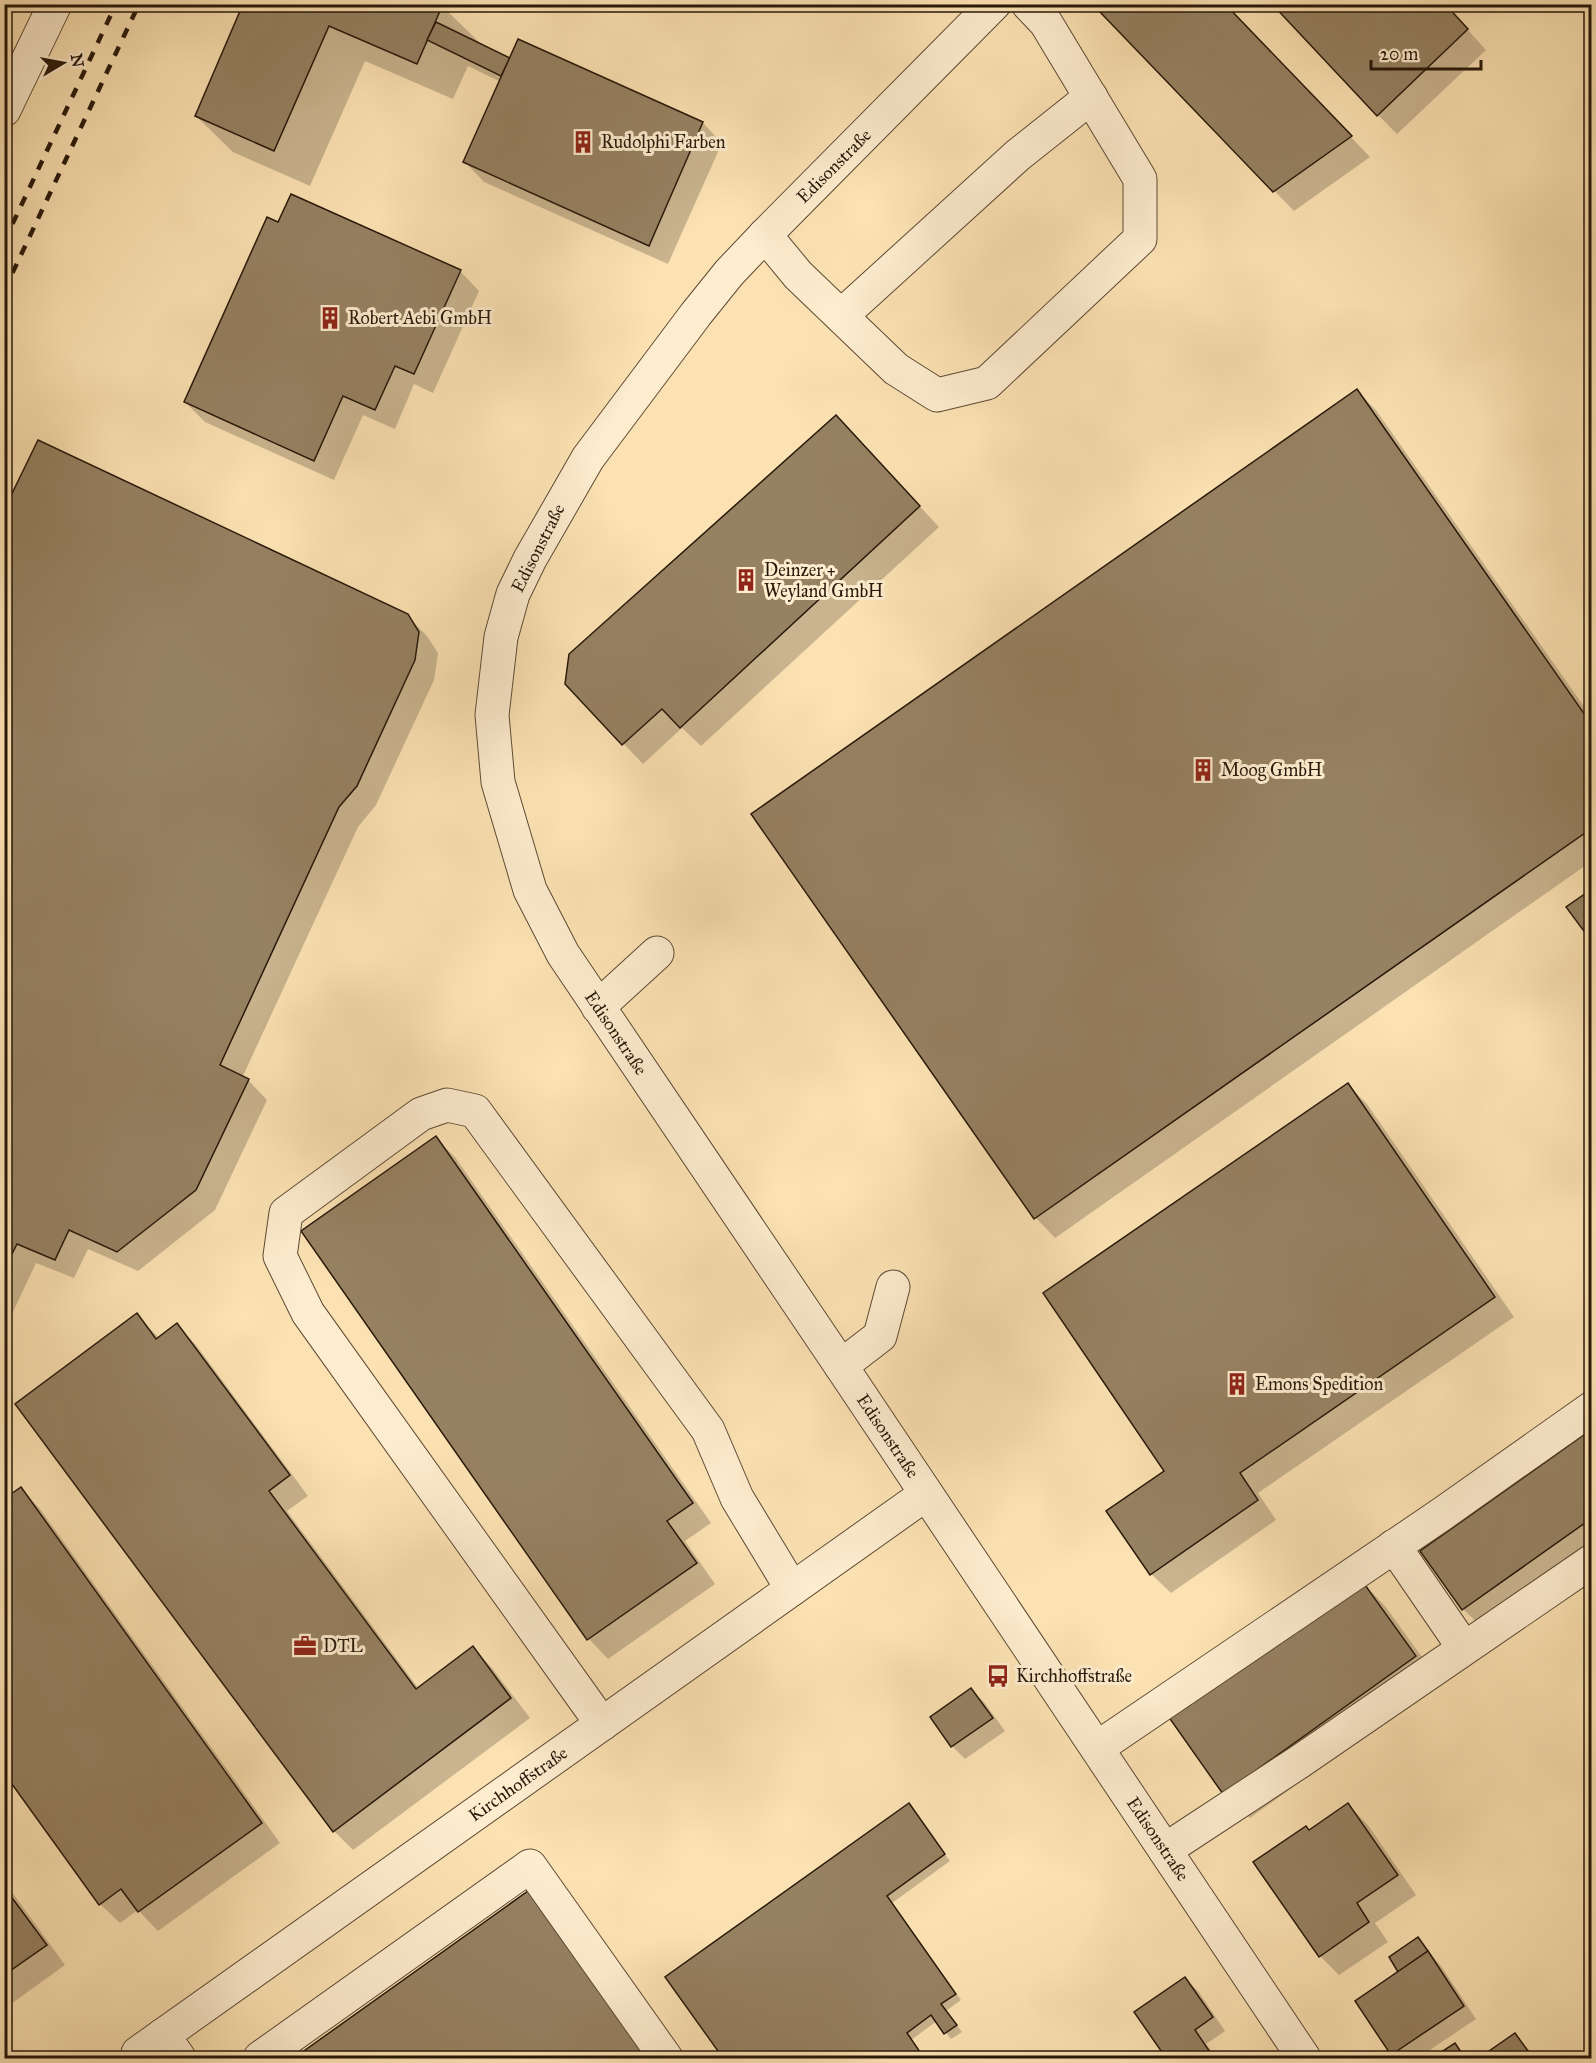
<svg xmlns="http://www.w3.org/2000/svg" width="1596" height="2063" viewBox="0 0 1596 2063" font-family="'IM FELL Great Primer',serif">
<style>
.shadow{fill:#0003}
.building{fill:#968162;stroke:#27180a;stroke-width:1.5}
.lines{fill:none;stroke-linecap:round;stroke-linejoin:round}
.minor-casing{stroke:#5c4a34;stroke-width:35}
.minor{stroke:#fdecce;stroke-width:33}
.rail{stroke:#27180a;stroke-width:4.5;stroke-dasharray:10 10;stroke-linecap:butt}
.labels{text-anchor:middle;stroke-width:6;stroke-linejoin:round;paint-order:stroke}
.poi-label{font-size:18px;fill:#27180a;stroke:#fdecce;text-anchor:start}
.street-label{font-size:18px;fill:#27180a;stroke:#fdecce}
</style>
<rect width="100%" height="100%" fill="#fce2b3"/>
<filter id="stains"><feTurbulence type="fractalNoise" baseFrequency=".00333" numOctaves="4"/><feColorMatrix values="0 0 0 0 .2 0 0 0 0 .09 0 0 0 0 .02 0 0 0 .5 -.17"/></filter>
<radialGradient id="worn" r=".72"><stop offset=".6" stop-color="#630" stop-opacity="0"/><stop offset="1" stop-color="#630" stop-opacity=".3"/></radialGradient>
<g class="shadow">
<polygon points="245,4 440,4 479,42 478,44 510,60 519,41 703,123 722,143 668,264 484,182 465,162 501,82 468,66 453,99 365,61 310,186 233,152 196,116"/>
<polygon points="1224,4 1370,157 1294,211 1101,11"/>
<polygon points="1444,4 1486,50 1397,134 1378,115"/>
<polygon points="279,224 460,271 479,291 433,393 414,384 395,429 363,415 334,480 205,422 185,402"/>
<polygon points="1357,391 1376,410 1592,718 1592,861 1055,1238 1036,1218 753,815"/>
<polygon points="855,437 939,527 701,746 682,728 643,764 567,684"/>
<polygon points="4,513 407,616 427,636 438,653 434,680 376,805 358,827 242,1078 248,1080 267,1100 215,1210 138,1271 88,1249 74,1278 36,1263 4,1331"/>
<polygon points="1348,1085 1367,1104 1514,1317 1258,1493 1276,1520 1171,1593 1151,1574 1167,1471"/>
<polygon points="435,1138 455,1157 711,1523 685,1541 715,1584 608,1659 589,1639 303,1232"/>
<polygon points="137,1315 159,1338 177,1325 196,1345 308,1496 287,1511 419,1689 473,1648 492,1668 530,1718 353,1850 334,1831"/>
<polygon points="1592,1431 1592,1562 1489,1634 1463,1609"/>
<polygon points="21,1489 40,1509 280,1843 158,1931 138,1910 120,1923 100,1904 4,1770"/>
<polygon points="1360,1580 1385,1606 1440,1682 1250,1818 1224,1793"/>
<polygon points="971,1690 984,1702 1005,1731 965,1759 952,1746"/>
<polygon points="909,1805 950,1861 892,1903 961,2000 946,2011 962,2032 951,2039 937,2021 911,2040 924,2058 725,2058 667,1977"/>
<polygon points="1348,1805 1368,1825 1416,1895 1375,1923 1388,1942 1339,1975 1320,1956 1310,1831"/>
<polygon points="4,1881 65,1965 4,2009"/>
<polygon points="528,1893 651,2058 296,2058"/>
<polygon points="1418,1939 1441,1966 1476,2019 1418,2058 1397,2058 1393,2054"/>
<polygon points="1185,1979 1198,1991 1225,2031 1206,2044 1217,2058 1168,2058 1136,2012"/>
<polygon points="1515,2035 1537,2058 1482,2058"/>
<polygon points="1455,2045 1468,2058 1435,2058"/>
</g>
<g class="building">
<polygon points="243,4 443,4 417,64 329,26 274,151 195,116"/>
<polygon points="1106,4 1225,4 1352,136 1273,192 1099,11"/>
<polygon points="1272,4 1445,4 1468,29 1377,116"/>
<polygon points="436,22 510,58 501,76 427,40"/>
<polygon points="518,39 703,122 649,246 463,162"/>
<polygon points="291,194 461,270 414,374 395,366 375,410 343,396 314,461 184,402 267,217 278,222"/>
<polygon points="1357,389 1592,725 1592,828 1034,1219 751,814"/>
<polygon points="836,415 920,506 680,728 662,709 622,745 565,684 569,654"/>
<polygon points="38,440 408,614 419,632 415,660 357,786 339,807 220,1065 249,1079 196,1190 117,1252 69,1230 55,1260 17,1244 4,1270 4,510"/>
<polygon points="1592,889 1592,942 1566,907"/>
<polygon points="1348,1083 1495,1297 1240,1473 1258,1500 1150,1575 1106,1511 1164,1471 1043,1293"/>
<polygon points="436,1136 693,1503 667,1521 697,1563 587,1640 301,1231"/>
<polygon points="137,1313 156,1339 177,1323 290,1475 269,1491 416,1689 473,1646 511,1698 333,1832 15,1404"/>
<polygon points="1592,1429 1592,1518 1462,1610 1420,1551"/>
<polygon points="21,1487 262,1823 138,1912 121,1889 99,1905 4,1773 4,1499"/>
<polygon points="1360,1578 1416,1656 1223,1794 1168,1716"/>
<polygon points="971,1688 993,1718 951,1747 930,1717"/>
<polygon points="909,1803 945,1854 887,1896 956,1994 941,2004 957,2025 944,2034 931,2015 907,2033 920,2052 910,2058 723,2058 665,1977"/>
<polygon points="1348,1803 1398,1875 1357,1903 1369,1922 1319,1957 1253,1862 1306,1826 1309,1830"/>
<polygon points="4,1887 47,1945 4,1975"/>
<polygon points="528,1891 647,2058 294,2058"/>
<polygon points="1418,1937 1428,1951 1398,1972 1389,1957"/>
<polygon points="1428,1951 1464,2006 1391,2055 1355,2001"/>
<polygon points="1185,1977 1213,2017 1195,2030 1214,2058 1166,2058 1134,2012"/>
<polygon points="1515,2033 1533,2058 1479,2058"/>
<polygon points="1455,2043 1465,2058 1432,2058"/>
</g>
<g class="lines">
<g class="minor-casing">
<g id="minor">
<polyline points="994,4 765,235 729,273 696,314 588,458 530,559 513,594 501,637 492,715 498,782 530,890 563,954 841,1366 1304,2058"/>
<polyline points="4,110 55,4"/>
<polyline points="765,235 798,275 896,369 937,395 987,383 1140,239 1140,179 1046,23 1028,4"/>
<polyline points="841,316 1018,155 1091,97"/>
<polyline points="598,1007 657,953"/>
<polyline points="841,1366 880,1336 893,1287"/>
<polyline points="1394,1546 1464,1648"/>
<polyline points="602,1724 308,1313 280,1256 286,1213 421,1114 447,1105 475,1111 708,1430 737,1498 792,1589"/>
<polyline points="1097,1748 1442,1514 1592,1408"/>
<polyline points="1165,1850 1299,1762 1592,1561"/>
<polyline points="163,2035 179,2058"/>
<polyline points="138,2053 926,1494"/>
<polyline points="260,2058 530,1866 666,2058"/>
</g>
</g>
<use href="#minor" class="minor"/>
<g class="rail">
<polyline points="4,242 116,4"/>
<polyline points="4,291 139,4"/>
</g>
</g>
<defs>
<g id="building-bare" transform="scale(1.8)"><path d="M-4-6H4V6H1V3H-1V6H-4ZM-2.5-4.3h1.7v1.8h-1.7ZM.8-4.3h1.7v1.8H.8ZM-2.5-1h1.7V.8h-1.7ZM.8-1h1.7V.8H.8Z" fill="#8f2418" stroke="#fdecce" stroke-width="2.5" paint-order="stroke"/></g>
<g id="office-bare" transform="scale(1.8)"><path d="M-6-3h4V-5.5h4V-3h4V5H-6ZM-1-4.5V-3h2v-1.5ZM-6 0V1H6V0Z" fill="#8f2418" stroke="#fdecce" stroke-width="2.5" paint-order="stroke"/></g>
<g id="bus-bare" transform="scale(1.8)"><path d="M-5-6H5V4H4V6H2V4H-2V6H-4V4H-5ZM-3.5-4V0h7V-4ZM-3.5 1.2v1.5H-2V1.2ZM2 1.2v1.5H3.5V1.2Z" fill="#8f2418" stroke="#fdecce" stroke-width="2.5" paint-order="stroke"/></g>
</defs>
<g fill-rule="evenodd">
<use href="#building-bare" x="583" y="142"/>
<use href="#building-bare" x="330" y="318"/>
<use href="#building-bare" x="746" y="580"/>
<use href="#building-bare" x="1203" y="770"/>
<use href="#building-bare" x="1237" y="1384"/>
<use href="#office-bare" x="305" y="1646"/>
<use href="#bus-bare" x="998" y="1676"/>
</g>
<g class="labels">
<g class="poi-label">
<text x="601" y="148">Rudolphi Farben</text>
<text x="348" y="324">Robert Aebi GmbH</text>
<text x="764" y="576">Deinzer +<tspan x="764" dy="21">Weyland GmbH</tspan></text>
<text x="1221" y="776">Moog GmbH</text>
<text x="1255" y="1390">Emons Spedition</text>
<text x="323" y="1652">DTL</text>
<text x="1016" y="1682">Kirchhoffstraße</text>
</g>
<g class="street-label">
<text transform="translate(834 166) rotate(-45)" y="6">Edisonstraße</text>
<text transform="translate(538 548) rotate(-63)" y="6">Edisonstraße</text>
<text transform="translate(616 1033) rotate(56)" y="6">Edisonstraße</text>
<text transform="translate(888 1436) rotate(56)" y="6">Edisonstraße</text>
<text transform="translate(518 1784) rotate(-35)" y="6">Kirchhoffstraße</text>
<text transform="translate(1158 1839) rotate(56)" y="6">Edisonstraße</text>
</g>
</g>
<rect width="1596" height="2063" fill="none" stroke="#fce2b3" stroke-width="24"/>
<rect x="6" y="6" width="1584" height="2051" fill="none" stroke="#27180a" stroke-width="3"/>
<rect x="12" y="12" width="1572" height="2039" fill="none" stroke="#27180a" stroke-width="1.5"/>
<g transform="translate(63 63) rotate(80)" stroke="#fdecce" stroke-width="4.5" paint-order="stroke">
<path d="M0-4.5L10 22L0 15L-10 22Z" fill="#27180a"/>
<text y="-9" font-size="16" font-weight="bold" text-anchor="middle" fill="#27180a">N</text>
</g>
<path d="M1371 60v9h110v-9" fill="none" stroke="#27180a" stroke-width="3"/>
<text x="1380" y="60" font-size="18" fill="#27180a" stroke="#fdecce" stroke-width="4.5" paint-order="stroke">20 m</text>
<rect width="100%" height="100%" filter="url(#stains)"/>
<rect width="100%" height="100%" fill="url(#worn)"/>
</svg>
